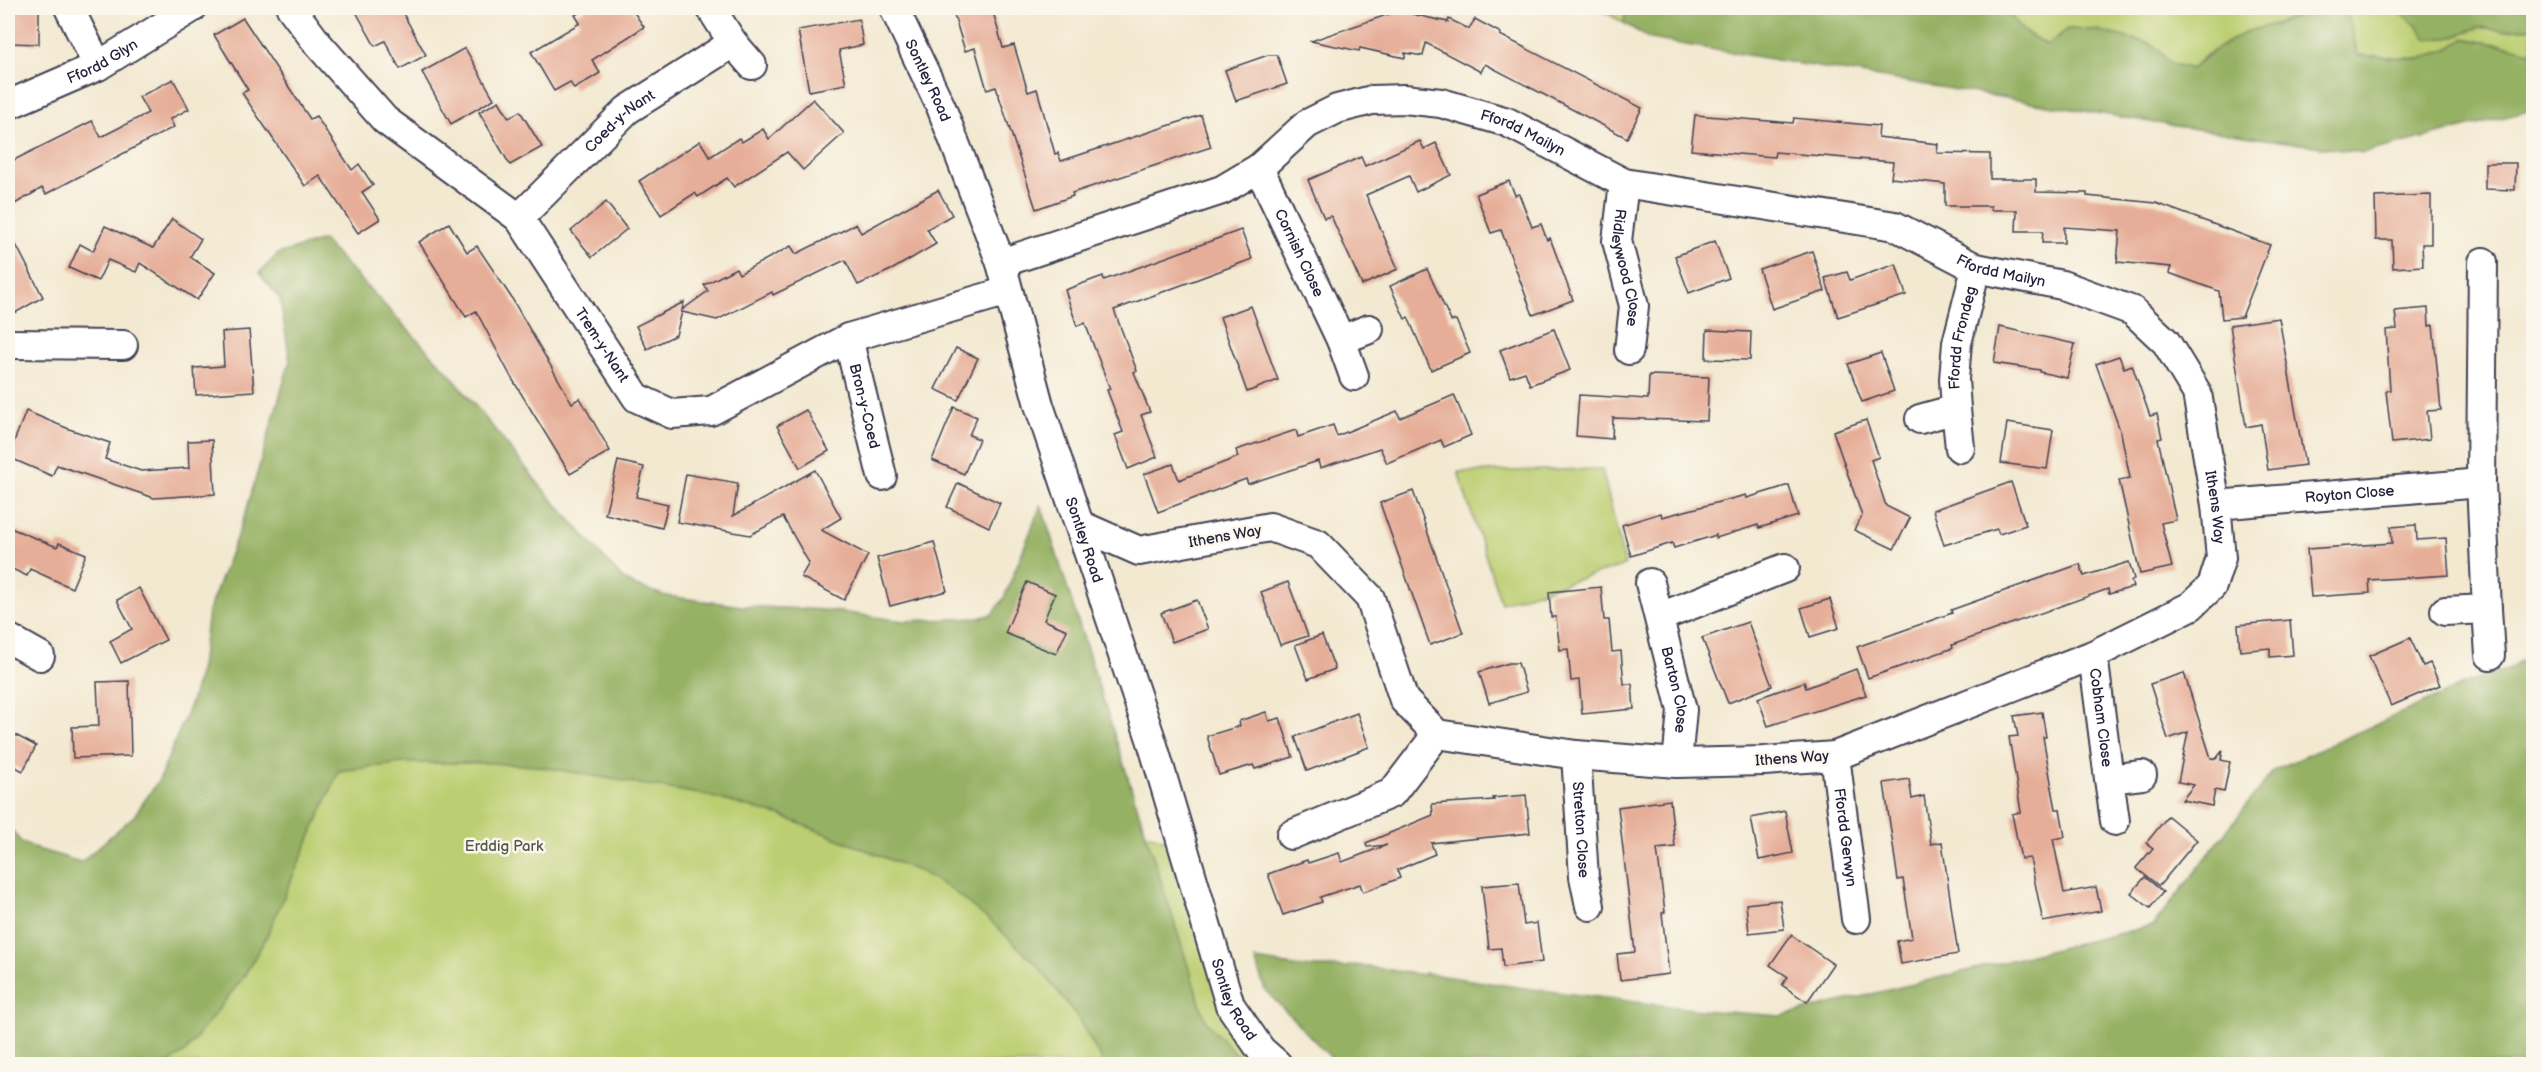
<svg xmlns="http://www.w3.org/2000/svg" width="2541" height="1072" viewBox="0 0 2541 1072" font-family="'Balsamiq Sans',sans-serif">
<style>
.green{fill:#bcce71;stroke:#6f7856;stroke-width:1.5}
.forest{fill:#95b163;stroke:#5c6a4f;stroke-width:1.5}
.building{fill:#e6ae98}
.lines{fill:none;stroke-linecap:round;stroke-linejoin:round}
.minor-casing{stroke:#414052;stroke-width:32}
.minor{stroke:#fff;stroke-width:28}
.labels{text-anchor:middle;stroke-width:5;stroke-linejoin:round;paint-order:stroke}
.street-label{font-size:15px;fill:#22223b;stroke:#fbf7ec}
.park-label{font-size:15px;fill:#50564b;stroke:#fbf7ec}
</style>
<rect width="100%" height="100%" fill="#fbf7ec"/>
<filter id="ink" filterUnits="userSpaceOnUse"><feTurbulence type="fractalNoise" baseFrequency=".0167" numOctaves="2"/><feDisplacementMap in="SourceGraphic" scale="12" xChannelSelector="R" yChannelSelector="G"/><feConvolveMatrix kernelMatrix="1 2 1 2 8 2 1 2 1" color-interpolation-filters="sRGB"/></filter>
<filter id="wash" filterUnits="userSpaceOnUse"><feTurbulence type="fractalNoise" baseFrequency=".008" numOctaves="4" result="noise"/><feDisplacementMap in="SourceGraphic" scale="24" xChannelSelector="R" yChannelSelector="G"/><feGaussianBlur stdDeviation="1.35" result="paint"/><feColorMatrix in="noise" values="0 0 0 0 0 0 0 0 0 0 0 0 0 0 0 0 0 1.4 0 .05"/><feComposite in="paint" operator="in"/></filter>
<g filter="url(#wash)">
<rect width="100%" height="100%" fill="#f3e9d1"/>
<g class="green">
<polygon points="1598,8 1626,8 1624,23"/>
<polygon points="2005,8 2048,10 2051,8 2315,8 2284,21 2246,32 2206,55 2191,69 2170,63 2152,44 2096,30 2068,29 2047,45 2023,31"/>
<path d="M2334,8H2394L2417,26L2449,38L2479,27L2503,30L2533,28V53C2512,44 2487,44 2464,38L2448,49L2420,59L2357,55L2347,12Z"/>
<polygon points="1602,469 1625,565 1501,603 1458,472"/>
<polygon points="531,625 1184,846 1230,1005 1277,1064 8,1064 8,965"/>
</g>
<g class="forest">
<path d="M1626,8H2004L2023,31L2047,45L2068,29L2096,30L2152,44L2170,63L2191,69C2207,55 2225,42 2245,33C2257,27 2272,26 2285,21C2312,11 2317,2 2347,12L2358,55L2420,59L2448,49L2464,38C2487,44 2512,44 2533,53V110L2363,153L2169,125L1650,39L1624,23Z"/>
<polygon points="2394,8 2533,8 2533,28 2503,30 2479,27 2449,38 2426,39 2417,26"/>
<polygon points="323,240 448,372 542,488 622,578 633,585 666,596 742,606 826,610 904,621 979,618 993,614 1004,598 1041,505 1206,1022 1245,1064 1104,1064 1076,1015 1037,965 996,926 952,890 921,872 781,816 705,795 536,766 492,763 403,763 339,771 265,940 242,979 186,1051 168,1064 8,1064 8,825 21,842 37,849 81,862 134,816 159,780 191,702 201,667 208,612 245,515 290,361 280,299 259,273 278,254"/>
<path d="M2533,653V1064H1337L1265,990L1255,960L1300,967H1346L1354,965L1424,975V973L1524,988L1700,1010L1782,1016L2154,925L2274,770L2490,673C2509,674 2518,660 2533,653Z"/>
</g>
<g id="blocks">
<g class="building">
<polygon points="8,8 39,8 39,44 8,43"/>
<polygon points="354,8 400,8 426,55 400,69 385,41 375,46"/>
<polygon points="587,8 631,8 644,27 592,60 600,73 574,89 570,82 554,91 531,52 580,23 575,15"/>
<polygon points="952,8 992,8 1003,48 1014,45 1028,92 1037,89 1055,154 1058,153 1061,161 1201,115 1211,147 1072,193 1073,196 1036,209 996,87 987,90 975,48 965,51"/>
<polygon points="1398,11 1448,22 1449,19 1469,29 1475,19 1501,33 1500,35 1642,108 1627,138 1485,64 1481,72 1426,43 1423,56 1405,53 1405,58 1360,48 1359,51 1311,41"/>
<polygon points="243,18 310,119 316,116 352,170 359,164 373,185 362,192 380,219 358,233 320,176 305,186 242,93 248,90 214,35"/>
<polygon points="859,19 863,45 839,50 846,84 809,91 798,30"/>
<polygon points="465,48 494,99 451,124 422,72"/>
<polygon points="1268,55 1277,55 1287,84 1236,101 1225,70"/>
<polygon points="173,79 189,109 170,119 174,127 46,194 42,188 8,208 8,163 92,121 101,137 148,113 139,97"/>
<polygon points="813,99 844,133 803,170 787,152 734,187 727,178 698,197 695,193 661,215 639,181 700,141 710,157 739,138 742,142 763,129 769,139"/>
<polygon points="499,101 509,118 520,111 542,147 510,165 479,112"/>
<polygon points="1695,115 1793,123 1794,118 1879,126 1878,137 1938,144 1937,153 1990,154 1990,179 2036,179 2036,192 2087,193 2087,196 2156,203 2270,245 2242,317 2222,319 2219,291 2169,273 2171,267 2117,262 2120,231 2064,227 2064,243 2042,243 2043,231 2016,231 2017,210 1991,210 1991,206 1945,206 1945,184 1891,178 1893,162 1775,152 1774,157 1691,150"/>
<polygon points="1420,141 1424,149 1436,143 1451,175 1416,192 1409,176 1366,195 1398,269 1362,285 1331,216 1324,218 1308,180 1361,157 1365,166"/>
<polygon points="2485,163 2516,163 2515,190 2485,189"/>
<polygon points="1509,181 1515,195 1519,194 1532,227 1541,224 1547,240 1550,238 1573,300 1533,315 1501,230 1491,233 1476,194"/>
<polygon points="938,190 952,215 927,229 936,244 893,269 858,285 845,260 773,295 772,292 717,320 682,312 676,335 647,349 636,326 684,302 682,310 708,291 704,285 736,268 739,274 791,246 796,254 856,224 861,233"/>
<polygon points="2431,195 2431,244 2422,244 2423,266 2393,268 2392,240 2376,240 2375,197"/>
<polygon points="606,202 627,229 592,257 571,231"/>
<polygon points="172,219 201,239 190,257 215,273 197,300 140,263 136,272 108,260 98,281 69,268 80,244 93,251 105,226 153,248"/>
<polygon points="449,223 467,252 477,246 511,297 572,403 580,398 610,451 570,474 511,377 476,311 466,317 419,242"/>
<polygon points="8,229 43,297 8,317"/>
<polygon points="1241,230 1252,259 1114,310 1137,371 1134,372 1150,412 1141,415 1157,457 1128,469 1115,435 1123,432 1107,390 1110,389 1085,323 1077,326 1065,290 1103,276 1104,280"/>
<polygon points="1715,241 1729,278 1689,293 1675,256"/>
<polygon points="1812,251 1825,291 1772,309 1759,269"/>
<polygon points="1896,264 1906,295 1838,317 1825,278 1847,272 1850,280"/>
<polygon points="1427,269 1451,321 1456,320 1470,353 1431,370 1408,317 1405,319 1390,286"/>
<polygon points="1251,306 1278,380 1247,392 1220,317"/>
<polygon points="2428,308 2429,326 2433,325 2441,410 2427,411 2430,439 2392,443 2386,391 2390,390 2386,330 2397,329 2395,311"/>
<polygon points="2279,318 2305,465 2268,470 2261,424 2246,427 2230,325"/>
<polygon points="2000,327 2075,344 2067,378 2040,372 2040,370 1994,363"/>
<polygon points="1554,329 1570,370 1530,385 1525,372 1510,377 1500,350"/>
<polygon points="249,330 254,391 196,395 194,368 224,366 222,332"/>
<polygon points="1707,330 1751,332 1750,360 1706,359"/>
<polygon points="956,348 978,358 958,400 935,389"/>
<polygon points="1881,353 1894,391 1862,402 1848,364"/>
<polygon points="2119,356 2124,368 2132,365 2150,416 2157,414 2162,438 2158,439 2176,520 2161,523 2172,567 2140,574 2119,480 2130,478 2121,433 2096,364"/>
<polygon points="1649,375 1709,377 1707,421 1613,418 1612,439 1576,436 1579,395 1648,399"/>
<polygon points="1454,395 1471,435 1444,447 1441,440 1387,463 1380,448 1320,468 1318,461 1248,484 1246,479 1158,512 1144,474 1173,464 1179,480 1238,457 1236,450 1296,430 1298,437 1333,425 1337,436 1397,411 1400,418"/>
<polygon points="954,407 977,417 969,435 979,439 964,474 932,460"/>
<polygon points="806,410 829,451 800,468 777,426"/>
<polygon points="26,411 69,429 110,443 105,459 141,471 189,468 188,441 212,440 215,494 154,498 57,465 52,476 8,457"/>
<polygon points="1866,420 1879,457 1871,460 1886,506 1910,518 1894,549 1854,530 1862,516 1833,431"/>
<polygon points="2007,423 2053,430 2047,469 2001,463"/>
<polygon points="618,461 644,467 636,497 668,504 662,528 605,514"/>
<polygon points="815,470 841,518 821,530 868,555 844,600 801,577 809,563 783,517 750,535 677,522 686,474 738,483 733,516"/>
<polygon points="2011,482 2026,525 1999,534 1997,529 1944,545 1933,510"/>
<polygon points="958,483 1000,503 989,527 947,507"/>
<polygon points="1789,485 1798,516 1759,528 1758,525 1716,538 1716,535 1674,548 1672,543 1631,556 1622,525 1661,513 1662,517 1746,495 1747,498"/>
<polygon points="1413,491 1463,633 1430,645 1380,503"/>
<polygon points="2416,525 2417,540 2446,538 2449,575 2369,580 2370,593 2311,597 2307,549 2392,543 2391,527"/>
<polygon points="8,527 57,547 59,543 86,554 72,588 30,569 27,576 8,567"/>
<polygon points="934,542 947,591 890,606 877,558"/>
<polygon points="2129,562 2134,579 2131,581 2133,587 2109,594 2108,589 1952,645 1953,648 1868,678 1857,647 1952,613 1951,610 2080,564 2084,576"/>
<polygon points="1027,582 1055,594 1044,620 1067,630 1056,654 1005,633"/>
<polygon points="1288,582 1308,636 1280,645 1261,592"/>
<polygon points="1601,587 1604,620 1609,620 1612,652 1621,651 1624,684 1632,684 1634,709 1582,714 1579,680 1571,681 1568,649 1560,650 1556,617 1551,617 1549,592"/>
<polygon points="139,588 166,640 121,663 110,641 132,629 117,600"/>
<polygon points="1830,599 1839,628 1810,637 1801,608"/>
<polygon points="1197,600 1208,629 1172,642 1161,613"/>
<polygon points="2290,620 2293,655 2270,657 2270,648 2240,651 2238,625"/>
<polygon points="1748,622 1772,686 1728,703 1702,638"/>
<polygon points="1322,635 1335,669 1308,679 1295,645"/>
<polygon points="2410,638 2423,666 2430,663 2440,685 2391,706 2369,656"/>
<polygon points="1509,663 1518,663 1527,692 1489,703 1479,672"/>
<polygon points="1856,669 1866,695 1768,726 1758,698 1804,682 1806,688"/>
<polygon points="2184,673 2211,758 2216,759 2223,750 2221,760 2230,762 2224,792 2215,790 2212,806 2182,800 2194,785 2178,782 2188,732 2168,739 2150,684"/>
<polygon points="129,681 131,756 73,758 72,727 99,726 97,682"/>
<polygon points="1266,712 1269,721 1280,718 1293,757 1255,769 1253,765 1219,775 1207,736 1240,726 1239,721"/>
<polygon points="2042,712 2046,737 2043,737 2052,788 2056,809 2060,809 2065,837 2053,839 2064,893 2096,887 2101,911 2043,922 2030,858 2021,859 2012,814 2021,812 2009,737 2018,736 2014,716"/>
<polygon points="1357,713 1369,747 1307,771 1295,737"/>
<polygon points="8,731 36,746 23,771 8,763"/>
<polygon points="1909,779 1912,799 1924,796 1931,844 1942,842 1958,954 1901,964 1897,941 1912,938 1903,879 1898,880 1884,783"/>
<polygon points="1526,795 1530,833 1431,843 1435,854 1397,870 1400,878 1363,892 1360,884 1320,897 1322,902 1283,915 1268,874 1307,860 1308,863 1339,853 1342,862 1387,845 1367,847 1366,843 1433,815 1432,804 1494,800 1493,798"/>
<polygon points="1670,800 1675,847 1657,849 1665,912 1662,913 1669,974 1620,980 1617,954 1635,952 1618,807"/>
<polygon points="1785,811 1793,853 1759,860 1751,818"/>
<polygon points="2168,816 2197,840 2159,886 2136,868 2153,848 2146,843"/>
<polygon points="2145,877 2163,892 2150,908 2131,893"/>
<polygon points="1519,883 1524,925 1537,923 1542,962 1503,967 1501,948 1489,949 1482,886"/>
<polygon points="1780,900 1784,929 1749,933 1746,904"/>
<polygon points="1791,935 1833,964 1807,1002 1782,985 1788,977 1770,965"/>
</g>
</g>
</g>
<g filter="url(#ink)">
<use href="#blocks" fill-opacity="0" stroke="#414052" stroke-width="1.5"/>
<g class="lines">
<g class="minor-casing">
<g id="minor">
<polyline points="69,8 98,66"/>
<path id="s1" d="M291,8L318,44L385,120L519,218L637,398L672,414L711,411L848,338L1008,291"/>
<path id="s2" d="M894,8L941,107L1001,263L1039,405L1152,742L1230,1005L1261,1050L1277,1064"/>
<polyline points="733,43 752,65"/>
<path id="s3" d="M8,105L98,66L192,8"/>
<path id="s4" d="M1259,168L1341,340L1354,376"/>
<path id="s5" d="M1624,183L1617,241L1634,306L1629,350"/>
<path id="s6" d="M519,218L627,110L733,43L712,10"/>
<polyline points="2483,262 2481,483 2487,609"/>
<path id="s7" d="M1001,263L1222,190L1259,168L1307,124L1337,109L1372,100L1404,99L1441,103L1507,122L1624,183L1895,226L1976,268L2062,285L2133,311L2166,342L2197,393L2216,505L2221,558L2212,586L2191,606L2093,655L1835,756L1764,761L1677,763L1576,755L1437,734L1404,700L1370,598L1318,544L1270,527L1139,551L1080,525"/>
<path id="s8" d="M848,338L882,476"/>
<polyline points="1341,340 1369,329"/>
<polyline points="8,344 123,345"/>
<path id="s9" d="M1956,409L1954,379L1957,343L1976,268"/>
<polyline points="1920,419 1956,409 1960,448"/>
<path id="s10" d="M2216,505L2481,483"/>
<path id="s11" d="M1650,583L1682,710L1677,763"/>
<polyline points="2445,611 2487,609 2490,655"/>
<polyline points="1660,617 1785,568"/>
<polyline points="8,638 40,656"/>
<path id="s12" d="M2093,655L2109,779"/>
<path id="s13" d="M1576,755L1584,877L1590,906"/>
<path id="s14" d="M1835,756L1856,919"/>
<polyline points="2115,821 2109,779 2142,775"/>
<polyline points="1291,835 1392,793 1437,734"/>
</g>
</g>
<use href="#minor" class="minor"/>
</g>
</g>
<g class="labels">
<g class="street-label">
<text dy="5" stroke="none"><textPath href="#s3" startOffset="104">Ffordd Glyn</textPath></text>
<text dy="5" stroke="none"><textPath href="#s2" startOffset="80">Sontley Road</textPath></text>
<text dy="5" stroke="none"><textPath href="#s6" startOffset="140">Coed-y-Nant</textPath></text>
<text dy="5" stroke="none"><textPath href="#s7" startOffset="567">Ffordd Mailyn</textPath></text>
<text dy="5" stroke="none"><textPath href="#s4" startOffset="94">Cornish Close</textPath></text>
<text dy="5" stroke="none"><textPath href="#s5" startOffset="86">Ridleywood Close</textPath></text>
<text dy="5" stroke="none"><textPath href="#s7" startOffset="1071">Ffordd Mailyn</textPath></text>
<text dy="5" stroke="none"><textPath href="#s9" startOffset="72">Ffordd Frondeg</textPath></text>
<text dy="5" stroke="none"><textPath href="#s1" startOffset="464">Trem-y-Nant</textPath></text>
<text dy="5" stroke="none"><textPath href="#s8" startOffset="70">Bron-y-Coed</textPath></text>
<text dy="5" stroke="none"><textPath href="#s10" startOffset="134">Royton Close</textPath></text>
<text dy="5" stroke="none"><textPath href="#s7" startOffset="1430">Ithens Way</textPath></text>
<text transform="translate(1225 536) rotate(-10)" y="5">Ithens Way</text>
<text dy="5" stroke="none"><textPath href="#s2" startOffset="566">Sontley Road</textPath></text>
<text dy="5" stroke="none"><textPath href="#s11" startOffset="110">Barton Close</textPath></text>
<text dy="5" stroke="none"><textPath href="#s12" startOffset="63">Cobham Close</textPath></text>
<text transform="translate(1792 758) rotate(-4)" y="5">Ithens Way</text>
<text dy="5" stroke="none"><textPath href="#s13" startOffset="75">Stretton Close</textPath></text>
<text dy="5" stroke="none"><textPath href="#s14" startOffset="82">Ffordd Gerwyn</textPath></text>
<text dy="5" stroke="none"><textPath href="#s2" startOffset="1050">Sontley Road</textPath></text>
</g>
<g class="park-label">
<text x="504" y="851">Erddig Park</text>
</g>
</g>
<rect width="2541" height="1072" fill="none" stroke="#fbf7ec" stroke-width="30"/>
</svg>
